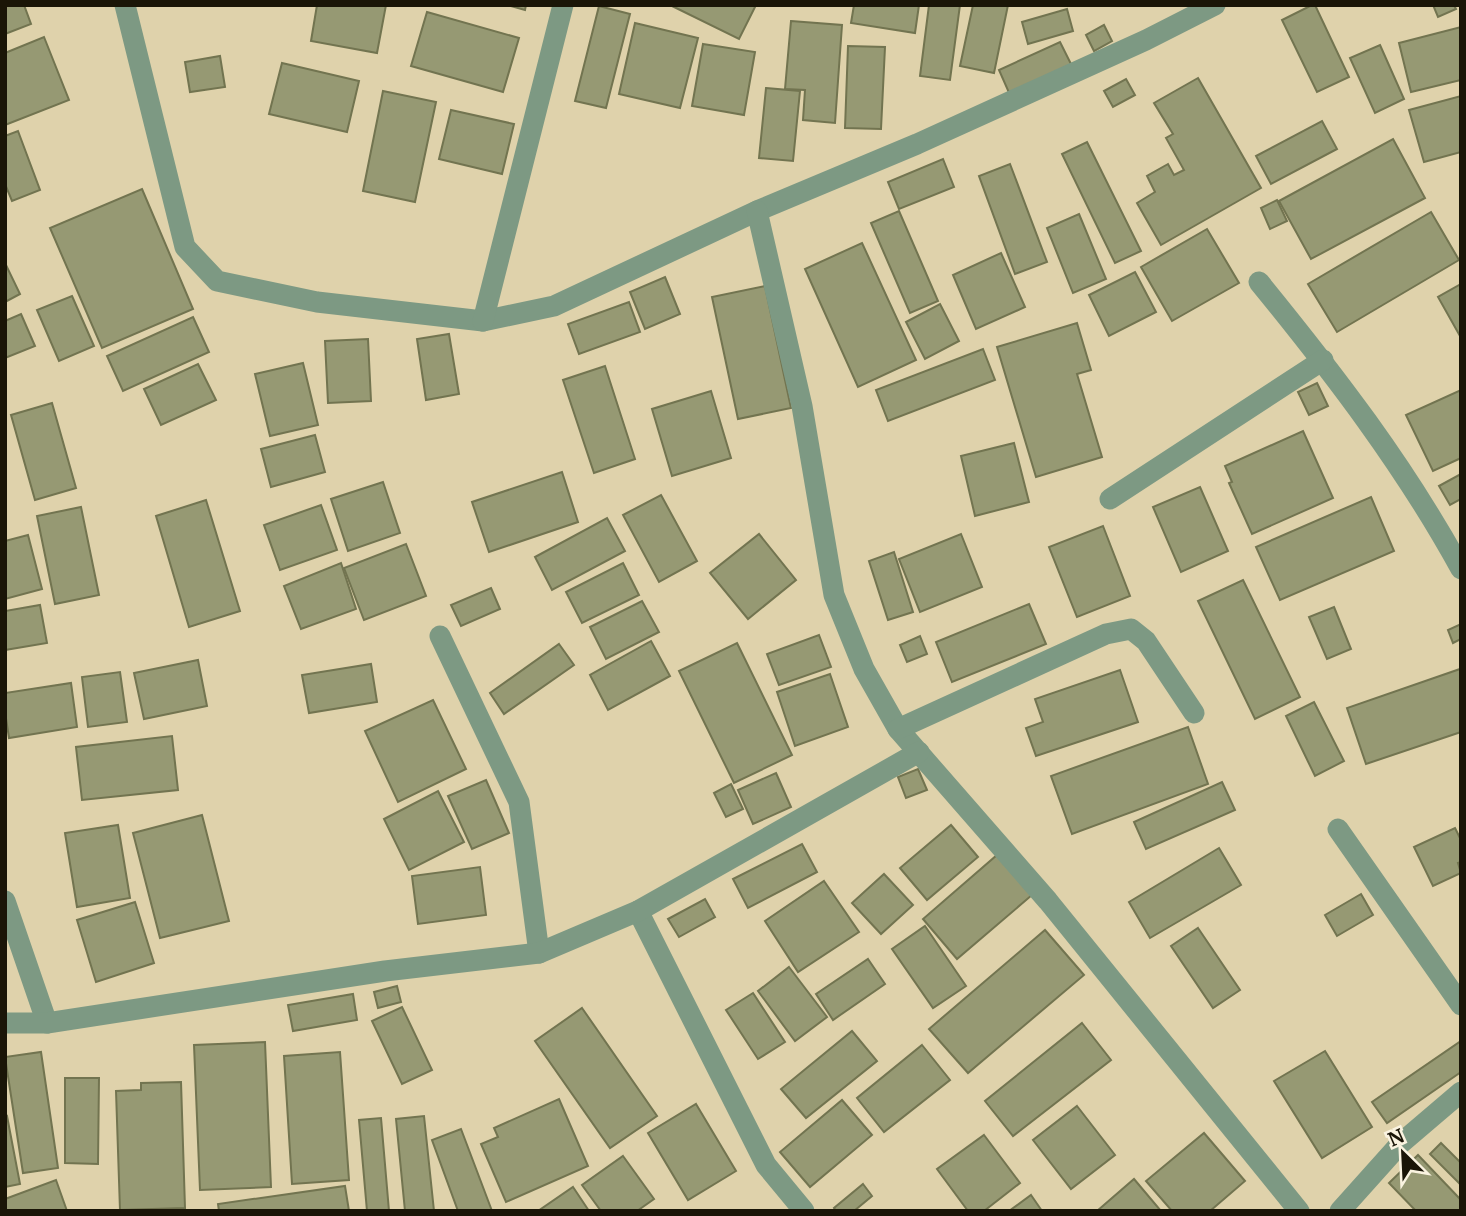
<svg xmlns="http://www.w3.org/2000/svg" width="1466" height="1216" viewBox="0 0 1466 1216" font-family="Merriweather,serif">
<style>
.building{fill:#969973;stroke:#727450;stroke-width:2}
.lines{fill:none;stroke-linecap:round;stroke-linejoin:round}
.street{stroke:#7d9983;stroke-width:21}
</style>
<rect width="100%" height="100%" fill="#dfd2ab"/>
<g class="building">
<polygon points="5,5 24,5 31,24 5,34"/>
<polygon points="317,5 386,5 377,53 311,41"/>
<polygon points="507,5 526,5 525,10"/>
<polygon points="670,5 756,5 739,39"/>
<polygon points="854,5 919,5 915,33 851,23"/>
<polygon points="929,5 960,5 950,80 920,76"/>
<polygon points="973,5 1008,5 994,73 960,66"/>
<polygon points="1312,5 1315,5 1349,77 1317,92 1282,20"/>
<polygon points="1433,5 1454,5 1456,9 1438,17"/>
<polygon points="599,6 630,14 606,108 575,101"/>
<polygon points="1067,9 1073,31 1028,44 1022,22"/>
<polygon points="427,12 519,38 503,92 411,66"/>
<polygon points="791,21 842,25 835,123 803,120 805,90 785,89"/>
<polygon points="635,23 698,38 680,108 619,94"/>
<polygon points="1104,25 1112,41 1094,51 1086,35"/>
<polygon points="1461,27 1461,80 1411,92 1399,43"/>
<polygon points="44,37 69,100 5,125 5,53"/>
<polygon points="1060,42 1072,66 1010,95 999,70"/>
<polygon points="703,44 755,52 744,115 692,106"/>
<polygon points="1380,45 1404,99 1375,113 1350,58"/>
<polygon points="848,46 885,47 881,129 845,128"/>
<polygon points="220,56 225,87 190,92 185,62"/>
<polygon points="282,63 359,81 347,132 269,114"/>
<polygon points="1198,78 1261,188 1161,245 1137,203 1155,192 1147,176 1168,164 1174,175 1184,170 1166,138 1173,134 1154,103"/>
<polygon points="1126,79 1135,95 1113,107 1104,91"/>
<polygon points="766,88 800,91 793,161 759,158"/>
<polygon points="383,91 436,102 415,202 363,191"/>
<polygon points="1461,96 1461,152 1424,162 1409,110"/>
<polygon points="451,110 514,124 502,174 439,159"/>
<polygon points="1322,121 1337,149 1271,184 1256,156"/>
<polygon points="18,131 40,190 12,201 5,184 5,136"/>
<polygon points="1393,139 1425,198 1311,259 1279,201"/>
<polygon points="1087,142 1141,251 1115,263 1062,154"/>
<polygon points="943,159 954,187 899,209 888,182"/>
<polygon points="1010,164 1047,262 1015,274 979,176"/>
<polygon points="142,189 193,309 102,348 50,228"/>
<polygon points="1277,200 1287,221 1270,229 1261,208"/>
<polygon points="899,211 938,301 910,313 871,223"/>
<polygon points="1431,212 1459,260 1337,332 1308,284"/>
<polygon points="1079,214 1106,279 1073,293 1047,228"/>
<polygon points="1207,229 1239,283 1172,321 1141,267"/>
<polygon points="862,243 916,360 858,387 805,269"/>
<polygon points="1001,253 1025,307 976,329 953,275"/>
<polygon points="5,263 20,294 5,302"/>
<polygon points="1135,272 1156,312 1109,336 1089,295"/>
<polygon points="665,277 680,314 645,329 630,292"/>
<polygon points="1461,284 1461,336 1460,336 1438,297"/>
<polygon points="765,286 791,408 738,419 712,297"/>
<polygon points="72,296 94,346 59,361 37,310"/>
<polygon points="629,302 640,332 579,354 568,324"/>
<polygon points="940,304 959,341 925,359 906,322"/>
<polygon points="21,314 35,346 5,358 5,321"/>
<polygon points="193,317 209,352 123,391 107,356"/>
<polygon points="1077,323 1091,370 1077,374 1102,457 1036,477 997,347"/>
<polygon points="449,334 459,394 426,400 417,339"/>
<polygon points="368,339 371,401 328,403 325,341"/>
<polygon points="983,349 995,380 888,421 876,390"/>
<polygon points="303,363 318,425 270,436 255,374"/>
<polygon points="198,364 216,400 161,425 144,389"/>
<polygon points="605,366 635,459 594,473 563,380"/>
<polygon points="1317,383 1328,406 1309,415 1298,392"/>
<polygon points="1461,390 1461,458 1433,471 1406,415"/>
<polygon points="711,391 731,458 672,476 652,409"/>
<polygon points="52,403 76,488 35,500 11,415"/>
<polygon points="1303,431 1333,498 1252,534 1229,483 1232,482 1225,466"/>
<polygon points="315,435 325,472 271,487 261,449"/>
<polygon points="1014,443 1029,502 975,516 961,456"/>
<polygon points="562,472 578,522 489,552 472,502"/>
<polygon points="1459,475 1461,477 1461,499 1450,505 1439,486"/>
<polygon points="383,482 400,533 348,551 331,499"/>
<polygon points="1200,487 1228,551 1181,572 1153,507"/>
<polygon points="661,495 697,561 659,582 623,515"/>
<polygon points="1371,497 1394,551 1280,600 1256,547"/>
<polygon points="206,500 240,611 189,627 156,516"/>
<polygon points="321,505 337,550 280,570 264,525"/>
<polygon points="81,507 99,595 55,604 37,516"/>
<polygon points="607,518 625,551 552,590 535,557"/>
<polygon points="1103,526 1130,596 1077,617 1049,547"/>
<polygon points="759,534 796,580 748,619 710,573"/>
<polygon points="961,534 982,587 920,612 899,559"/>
<polygon points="28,535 42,589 5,599 5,541"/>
<polygon points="406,544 426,596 364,620 344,568"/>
<polygon points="894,552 913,612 888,620 869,561"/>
<polygon points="341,563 356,609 301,629 284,586"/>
<polygon points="623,563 639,595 582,623 566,592"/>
<polygon points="1243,580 1300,697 1255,719 1198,601"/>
<polygon points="491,588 500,609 461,626 451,605"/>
<polygon points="642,601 659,632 606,659 590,627"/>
<polygon points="1029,604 1046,644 952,682 936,642"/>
<polygon points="40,605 47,643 5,650 5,611"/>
<polygon points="1334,607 1351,649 1327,659 1309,617"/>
<polygon points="1461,624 1461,639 1453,643 1448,630"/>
<polygon points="819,635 831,667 779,685 767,654"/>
<polygon points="920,636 927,654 907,662 900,645"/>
<polygon points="651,641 670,676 608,710 590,675"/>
<polygon points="737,643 792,755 734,783 679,671"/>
<polygon points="559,644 574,665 504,714 490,693"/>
<polygon points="198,660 207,706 144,719 134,673"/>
<polygon points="371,664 377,702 309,713 302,675"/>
<polygon points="1460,669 1461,732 1366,764 1347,708"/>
<polygon points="1120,670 1138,722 1036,756 1026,728 1043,722 1035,699"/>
<polygon points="120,672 127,722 88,727 82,677"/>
<polygon points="830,674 848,727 795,746 777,692"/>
<polygon points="71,683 77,727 9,738 5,712 5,693"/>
<polygon points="433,700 466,769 398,802 365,731"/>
<polygon points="1314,702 1344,761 1315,776 1286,716"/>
<polygon points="1188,727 1208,784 1072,834 1051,776"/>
<polygon points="172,736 178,790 82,800 76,747"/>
<polygon points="918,769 927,790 906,798 898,777"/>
<polygon points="776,773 791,807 753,824 738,790"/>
<polygon points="486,780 509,833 472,849 448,796"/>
<polygon points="1222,782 1235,810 1146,849 1134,822"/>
<polygon points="731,784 743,809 726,817 714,793"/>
<polygon points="438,791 464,842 409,870 384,819"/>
<polygon points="202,815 229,921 160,938 133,833"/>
<polygon points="118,825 130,898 77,907 65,833"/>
<polygon points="951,825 978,857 927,900 900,868"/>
<polygon points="1455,828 1461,840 1461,862 1458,863 1461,873 1433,886 1414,847"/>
<polygon points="802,844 817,872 748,908 733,879"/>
<polygon points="1219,848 1241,885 1150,938 1129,902"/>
<polygon points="997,855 1032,895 957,959 923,919"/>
<polygon points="480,867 486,915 418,924 412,876"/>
<polygon points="884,874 913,905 881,934 852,903"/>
<polygon points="824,881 859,932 798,972 765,921"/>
<polygon points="1361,894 1373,915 1337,936 1325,915"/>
<polygon points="705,899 715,917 679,937 668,919"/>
<polygon points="135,902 154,963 96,982 77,920"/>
<polygon points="925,926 966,986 933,1008 892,949"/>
<polygon points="1198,928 1240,990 1213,1008 1171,946"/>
<polygon points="1045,930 1084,975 968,1073 929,1029"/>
<polygon points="868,959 885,984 833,1020 816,994"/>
<polygon points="789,967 827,1017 795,1041 758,991"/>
<polygon points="397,986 401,1002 378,1008 374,992"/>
<polygon points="753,993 785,1042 758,1059 726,1010"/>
<polygon points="353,994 357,1020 293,1031 288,1005"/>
<polygon points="402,1007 432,1070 402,1084 372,1021"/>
<polygon points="582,1008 657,1116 610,1148 535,1041"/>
<polygon points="1082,1023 1111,1060 1013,1136 985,1101"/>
<polygon points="852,1031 877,1061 806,1118 781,1089"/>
<polygon points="1461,1041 1461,1072 1387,1123 1372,1102"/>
<polygon points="265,1042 271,1187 200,1190 194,1045"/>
<polygon points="922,1045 950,1080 884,1132 857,1098"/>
<polygon points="1325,1051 1372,1127 1322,1158 1274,1081"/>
<polygon points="41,1052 58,1168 23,1173 5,1057"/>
<polygon points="340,1052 349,1180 292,1184 284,1056"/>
<polygon points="65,1078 99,1078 98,1164 65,1163"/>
<polygon points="181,1082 185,1208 120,1210 116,1091 141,1090 141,1083"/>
<polygon points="559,1099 588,1166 506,1202 481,1144 498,1137 494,1128"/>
<polygon points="842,1100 872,1135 810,1187 780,1152"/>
<polygon points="696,1104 736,1171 688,1200 648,1133"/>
<polygon points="1077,1106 1115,1155 1071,1189 1033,1140"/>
<polygon points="7,1116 20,1184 5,1187 5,1117"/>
<polygon points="424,1116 434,1211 405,1211 396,1119"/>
<polygon points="381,1118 389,1211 367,1211 359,1120"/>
<polygon points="461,1129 492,1211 458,1211 432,1140"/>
<polygon points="1204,1133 1245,1181 1210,1211 1172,1211 1146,1181"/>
<polygon points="984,1135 1020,1183 984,1211 968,1211 937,1169"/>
<polygon points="1441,1143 1461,1163 1461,1185 1430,1154"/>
<polygon points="1418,1155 1461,1200 1461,1211 1416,1211 1389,1183"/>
<polygon points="623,1156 654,1199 637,1211 601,1211 582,1185"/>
<polygon points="1134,1179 1161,1211 1097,1211"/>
<polygon points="56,1180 67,1211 5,1211 5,1199"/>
<polygon points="863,1184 872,1196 854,1211 836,1211 834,1208"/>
<polygon points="345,1186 349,1211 219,1211 218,1204"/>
<polygon points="573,1187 589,1211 538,1211"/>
<polygon points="1031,1195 1042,1211 1009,1211"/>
</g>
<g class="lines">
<g class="street">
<polyline points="125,5 185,247 217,281 317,302 483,321 554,306 757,211 917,144 1146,40 1215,5"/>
<polyline points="757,211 802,406 834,595 864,669 898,729 1048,901 1299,1211"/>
<path d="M1259,282C1334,374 1404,465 1461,569"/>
<polyline points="483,321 563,5"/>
<polyline points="1110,499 1323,360"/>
<polyline points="440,636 519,802 539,953"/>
<polyline points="898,729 1106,634 1131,629 1146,641 1194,713"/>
<polyline points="1338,829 1461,1005"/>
<polyline points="5,901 47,1023"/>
<polyline points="638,911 766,1165 804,1211"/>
<polyline points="5,1023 47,1023 385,971 539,953 638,911 919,752"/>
<polyline points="1340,1211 1400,1144 1461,1092"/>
</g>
</g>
<rect width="1466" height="1216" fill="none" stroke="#1a1507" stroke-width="14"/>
<g transform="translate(1403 1153) rotate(336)" stroke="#faf3e0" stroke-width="5" paint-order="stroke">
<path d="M0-5L12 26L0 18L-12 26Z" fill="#1a1507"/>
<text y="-10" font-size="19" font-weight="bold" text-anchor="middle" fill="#1a1507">N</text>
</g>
</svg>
